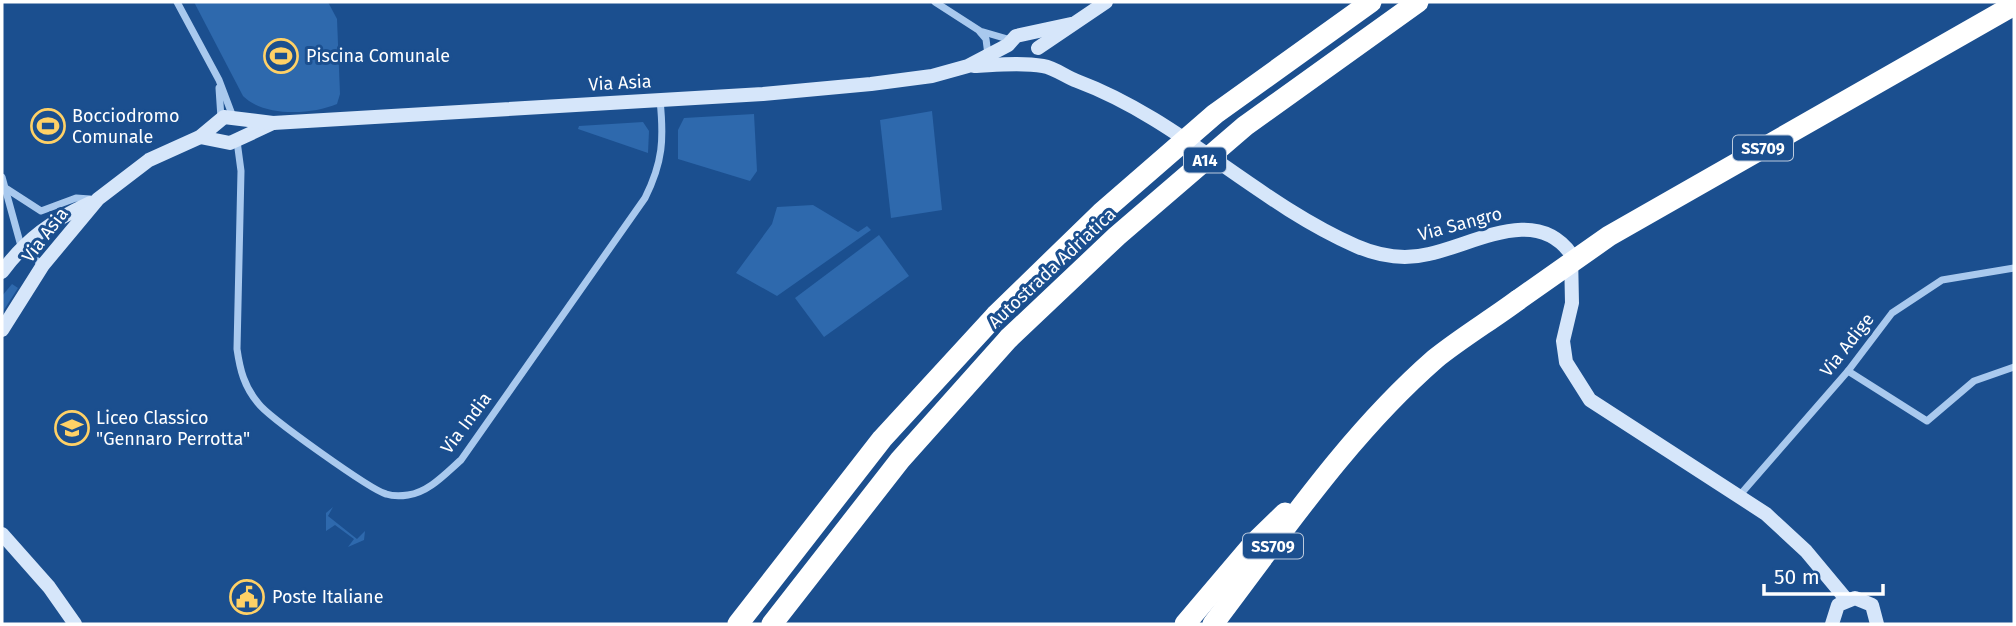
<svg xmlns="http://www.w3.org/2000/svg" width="2016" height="626" viewBox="0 0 2016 626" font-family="'Fira Sans',sans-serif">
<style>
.green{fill:#2e69ad}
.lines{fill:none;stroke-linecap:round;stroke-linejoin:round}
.street{stroke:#a9c9ee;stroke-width:7}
.secondary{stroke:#d6e6fa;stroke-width:14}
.highway{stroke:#fff;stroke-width:21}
.highway-bridge{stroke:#fff;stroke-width:21}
.labels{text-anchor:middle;stroke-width:6;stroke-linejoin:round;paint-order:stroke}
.shield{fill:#1b4f8f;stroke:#bbcadd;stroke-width:2}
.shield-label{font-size:16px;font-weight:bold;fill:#fff}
.poi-label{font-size:18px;fill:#fff;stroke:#1b4f8f;text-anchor:start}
.street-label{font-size:18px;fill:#fff;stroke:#1b4f8f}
</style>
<rect width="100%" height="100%" fill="#1b4f8f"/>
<g class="green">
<path d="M194,2H328L337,19L340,94L337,104C311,115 264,117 243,96Z"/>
<polygon points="932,111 942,210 891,218 880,120"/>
<polygon points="754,114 757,171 750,181 678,159 678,130 684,118"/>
<polygon points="643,122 649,131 648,153 578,129 579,126"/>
<polygon points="813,205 858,232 867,226 871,230 777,296 736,273 772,224 777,207"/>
<polygon points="879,235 909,276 824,337 795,298"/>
<polygon points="12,284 18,288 2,313 2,296"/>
<polygon points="333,507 328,516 357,539 365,531 364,540 348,547 354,539 335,525 326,531 326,513"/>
</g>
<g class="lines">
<g class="street">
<polyline points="177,2 219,80 233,117"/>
<polyline points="935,2 980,31 1011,40"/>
<polyline points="980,32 986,39 988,55"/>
<polyline points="219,88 221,118"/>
<path d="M237,141L241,171L237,349C240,370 244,386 258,403C268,417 371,490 386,494C392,496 402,496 408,495C429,492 445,474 461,460L645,198C663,162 664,139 660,100"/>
<polyline points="2,177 21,246 42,265"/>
<polyline points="7,189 41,211 76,198 90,199"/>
<polyline points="1848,371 1927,421 1974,381 2014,367"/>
<polyline points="1739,496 1848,371 1892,313 1942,280 2014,268"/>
</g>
<g class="secondary">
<polyline points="1038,48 1106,2"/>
<path d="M974,66C996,65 1021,62 1043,66C1055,68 1066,77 1077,81C1179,119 1256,202 1356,246C1379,256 1405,260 1429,254C1475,244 1536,205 1571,254L1572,303L1563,341L1566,362L1590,400L1766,514L1806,551L1846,599"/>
<polyline points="200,137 230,143 273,123"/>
<path d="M2,272C26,239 53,220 90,203"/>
<polyline points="2,330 43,265 98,199 149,160 200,137 224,117 273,123 763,94 871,84 932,76 968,66 1008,45 1016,36 1071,24"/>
<polyline points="2,534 49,587 75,624"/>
<polyline points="1832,624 1838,605 1855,598 1872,605 1877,624"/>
</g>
<g class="highway">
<polyline points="738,624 882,439 996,315"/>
<polyline points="772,624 900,460 1009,338"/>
<polyline points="1185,624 1253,544 1285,513"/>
<path d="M1213,624C1283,532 1348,435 1435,359C1461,338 1491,320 1518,300"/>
</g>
<g class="highway-bridge">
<polyline points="1518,300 1609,236 2014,5"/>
<polyline points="996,315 1101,213 1215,114 1371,2"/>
<polyline points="1009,338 1117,236 1245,126 1418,2"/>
</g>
</g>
<defs>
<g id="stadium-ring" transform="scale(1.75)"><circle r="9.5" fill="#1b4f8f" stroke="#ffd166" stroke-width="1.5"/><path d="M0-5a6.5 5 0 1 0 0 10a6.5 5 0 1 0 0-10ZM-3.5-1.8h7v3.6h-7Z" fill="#ffd166"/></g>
<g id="university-ring" transform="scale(1.75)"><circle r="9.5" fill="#1b4f8f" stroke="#ffd166" stroke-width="1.5"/><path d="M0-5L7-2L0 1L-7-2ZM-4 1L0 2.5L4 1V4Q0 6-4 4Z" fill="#ffd166"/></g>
<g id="civic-ring" transform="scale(1.75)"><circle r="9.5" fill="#1b4f8f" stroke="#ffd166" stroke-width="1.5"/><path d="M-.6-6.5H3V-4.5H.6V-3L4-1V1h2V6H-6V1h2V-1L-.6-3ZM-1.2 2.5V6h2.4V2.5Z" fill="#ffd166"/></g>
</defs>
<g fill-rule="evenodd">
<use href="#stadium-ring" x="281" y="56"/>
<use href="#stadium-ring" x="48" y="126"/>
<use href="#university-ring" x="72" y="428"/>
<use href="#civic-ring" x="247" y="597"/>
</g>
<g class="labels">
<g class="shield">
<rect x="1733" y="135.5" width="60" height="25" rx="5"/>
<rect x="1184" y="147.5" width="42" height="25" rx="5"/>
<rect x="1243" y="533.5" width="60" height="25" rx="5"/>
</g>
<g class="shield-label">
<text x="1763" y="154">SS709</text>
<text x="1205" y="166">A14</text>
<text x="1273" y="552">SS709</text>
</g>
<g class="poi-label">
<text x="306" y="62">Piscina Comunale</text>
<text x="72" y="122">Bocciodromo<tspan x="72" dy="21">Comunale</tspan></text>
<text x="96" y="424">Liceo Classico<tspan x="96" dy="21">"Gennaro Perrotta"</tspan></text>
<text x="272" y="603">Poste Italiane</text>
</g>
<g class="street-label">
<text transform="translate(620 83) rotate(-3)" y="6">Via Asia</text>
<text transform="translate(1460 224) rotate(-15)" y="6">Via Sangro</text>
<text transform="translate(45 235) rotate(-53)" y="6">Via Asia</text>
<text transform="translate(1052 268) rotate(-43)" y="6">Autostrada Adriatica</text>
<text transform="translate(1847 345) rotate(-52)" y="6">Via Adige</text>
<text transform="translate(466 423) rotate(-53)" y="6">Via India</text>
</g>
</g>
<rect width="2016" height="626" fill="none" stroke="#ffffff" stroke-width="7"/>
<path d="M1764 584v10h119v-10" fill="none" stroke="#ffffff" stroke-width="3.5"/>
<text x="1774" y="584" font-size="21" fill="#ffffff" stroke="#1b4f8f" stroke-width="5" paint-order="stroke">50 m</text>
</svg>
